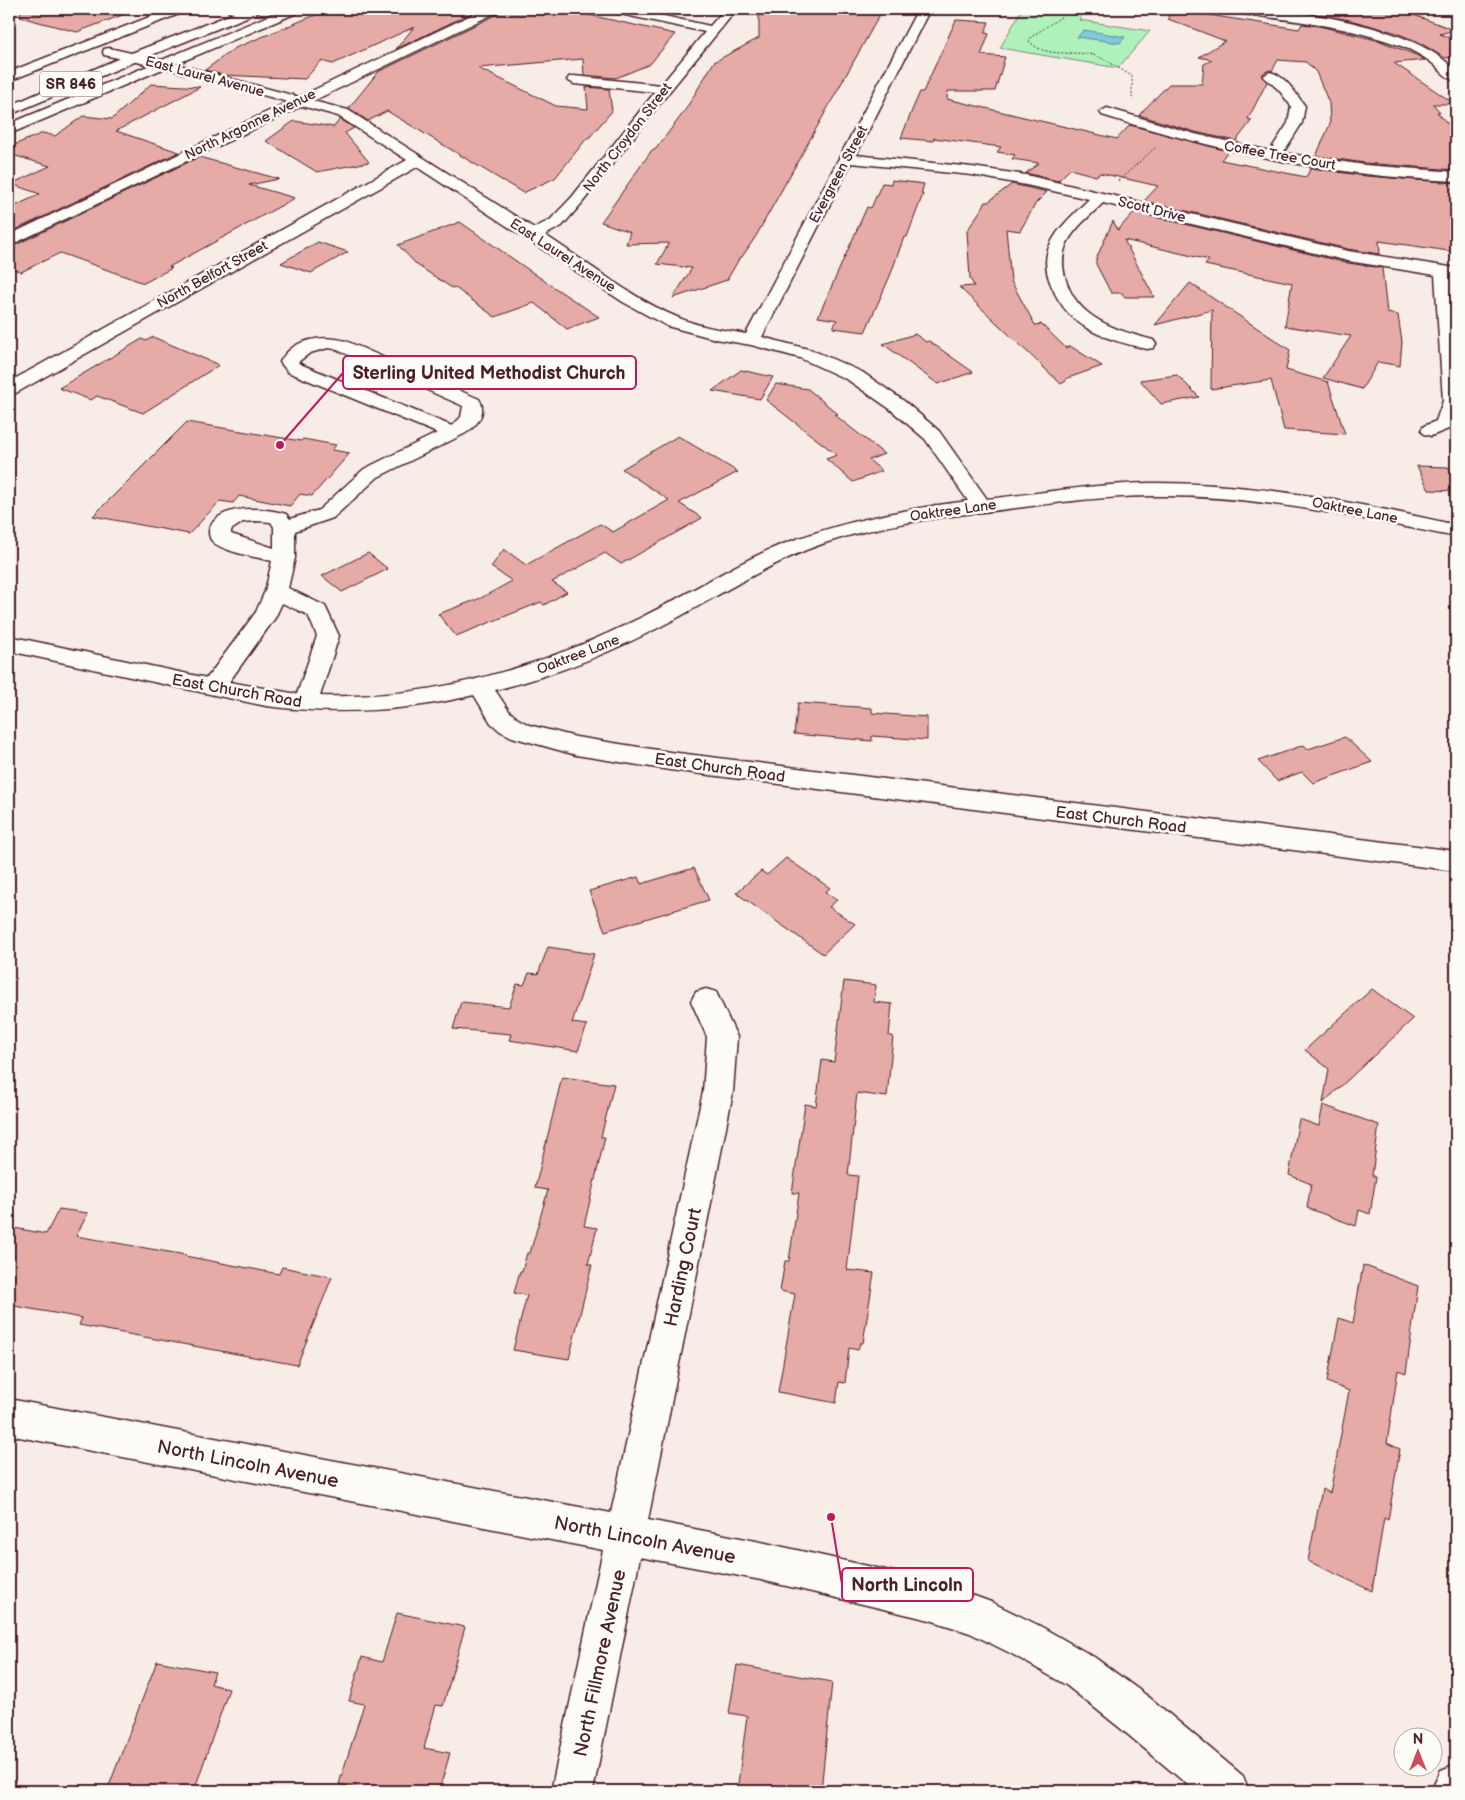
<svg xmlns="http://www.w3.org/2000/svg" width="1465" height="1800" viewBox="0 0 1465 1800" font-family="'Balsamiq Sans',sans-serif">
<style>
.green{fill:#aef1bb;stroke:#7c8873}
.water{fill:#7dcadb;stroke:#698695}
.building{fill:#e6aba7;stroke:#4a1f2b}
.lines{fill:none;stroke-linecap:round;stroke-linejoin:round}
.minor-casing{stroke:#4a1f2b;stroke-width:3}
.major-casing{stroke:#4a1f2b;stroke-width:3}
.path{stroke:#4a1f2b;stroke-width:1;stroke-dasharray:2 2;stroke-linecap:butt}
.minor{fill:#fdfcf7;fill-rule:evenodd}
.major{fill:#fdfcf7;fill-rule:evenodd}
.labels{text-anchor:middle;stroke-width:5;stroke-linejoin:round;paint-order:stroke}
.far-street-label{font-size:14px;fill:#4a1f2b;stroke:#fdfcf7}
.shield{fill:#fdfcf7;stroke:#806168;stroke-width:1}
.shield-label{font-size:15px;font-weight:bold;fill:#4a1f2b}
.street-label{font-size:16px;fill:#4a1f2b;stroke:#fdfcf7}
.near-street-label{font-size:19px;fill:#4a1f2b;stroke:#fdfcf7}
.leader{fill:none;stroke:#c2185b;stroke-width:2}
.callout-dot{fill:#c2185b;stroke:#fdfcf7;stroke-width:2}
.callout{fill:#fdfcf7;stroke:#c2185b;stroke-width:2}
.callout-label{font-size:18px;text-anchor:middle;font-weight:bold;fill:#4a1f2b}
</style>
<rect width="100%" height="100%" fill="#f8ece7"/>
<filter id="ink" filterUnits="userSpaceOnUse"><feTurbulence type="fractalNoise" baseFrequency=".02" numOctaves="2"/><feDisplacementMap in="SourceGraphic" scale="10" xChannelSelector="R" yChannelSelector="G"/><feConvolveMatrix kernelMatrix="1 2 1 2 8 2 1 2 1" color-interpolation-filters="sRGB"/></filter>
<g filter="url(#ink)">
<polygon class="green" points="1022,9 1086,9 1079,20 1150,31 1118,68 1000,48"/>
<polygon class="water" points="1084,30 1125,37 1120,43 1077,37"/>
<g class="building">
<polygon points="21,9 132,9 133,11 77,32 20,17"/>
<polygon points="330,9 480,9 396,49 414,27 333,64 321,61 305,79 223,75 205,70 235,48"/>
<polygon points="501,9 562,9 675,34 650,64 616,78 584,75 583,59 478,68 556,106 588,109 586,87 609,89 612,111 589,138 587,138 555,178 523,193 387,111 368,121 349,108 378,72 498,14"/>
<polygon points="759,9 883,9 756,236 742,257 740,257 727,280 673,298 692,268 657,264 669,243 626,244 630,232 601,222 652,150 655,150 684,112 714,62 759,38"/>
<polygon points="1170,9 1299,29 1302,24 1319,26 1380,41 1416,55 1425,60 1394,63 1455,104 1433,104 1440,112 1437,112 1456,133 1456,170 1365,163 1316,156 1330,124 1329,103 1316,72 1306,62 1278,60 1272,71 1269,70 1262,74 1262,77 1267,82 1248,119 1252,120 1236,141 1195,132 1139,115 1169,84 1202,84 1204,64 1212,60 1199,57 1225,41 1168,19"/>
<polygon points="1312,9 1400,10 1455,30 1440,34 1456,40 1456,57 1445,58 1422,44 1397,33 1350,20 1310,13"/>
<polygon points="956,20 989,22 985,33 989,34 981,55 1005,57 995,91 948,91 947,99 1117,139 1130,125 1228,151 1221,160 1306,177 1311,168 1366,176 1456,183 1456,252 1379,241 1380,254 1348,249 1144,201 1158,186 1100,173 1096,176 1070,169 1058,181 1026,173 1039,163 1012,159 1015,155 997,152 1001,147 934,138 933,141 901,138 913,108 920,92 923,92"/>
<polygon points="151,84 200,87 116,131 179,152 9,233 9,209 40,194 11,184 50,166 9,154 9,147 43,133 55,136 83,116 112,119"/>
<polygon points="340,119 354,128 345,133 369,162 317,172 266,141 294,121 334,127"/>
<polygon points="199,157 279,179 249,185 295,198 169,267 172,268 144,283 60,253 21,272 9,267 9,248"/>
<polygon points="892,180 924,184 921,194 923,194 907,237 904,237 890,276 865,332 833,328 837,320 818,317 867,207 871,208 882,183 891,184"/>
<polygon points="1012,184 1047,192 1036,203 1020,231 1006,229 1011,281 1035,325 1041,324 1066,348 1070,346 1102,366 1065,379 1066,381 1061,384 959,287 974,286 970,278 967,231 986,202 988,202"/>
<polygon points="1134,212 1348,263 1382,268 1387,313 1398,315 1402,342 1400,366 1378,362 1362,389 1323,378 1351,336 1285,326 1292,283 1205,265 1209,260 1124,240 1154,297 1125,297 1122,293 1111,293 1096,264 1096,259 1113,221 1118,230"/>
<polygon points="460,222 546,282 599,317 567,329 534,303 495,317 454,287 452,288 417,265 398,245"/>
<polygon points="318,242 348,252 311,273 281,263"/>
<polygon points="1190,283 1290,350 1286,370 1328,382 1345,434 1284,430 1271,380 1211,389 1212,310 1155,325"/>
<polygon points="915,334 926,342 929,341 973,372 938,384 883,344"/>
<polygon points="153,337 219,365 143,413 97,396 91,400 59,388 142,339 146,341"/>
<polygon points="741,370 773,377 760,399 712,391"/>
<polygon points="1177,375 1199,397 1161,404 1140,380"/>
<polygon points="776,384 808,389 838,414 835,415 884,454 869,460 882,471 853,482 826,459 837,455 766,400"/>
<polygon points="187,422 301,441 303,439 336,445 332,450 350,453 312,496 300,494 290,506 239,496 233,503 220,501 189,534 93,516"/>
<polygon points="678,436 738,472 679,503 702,518 621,564 605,553 552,582 567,592 544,605 541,602 456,636 438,614 481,598 512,581 491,567 504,549 526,565 600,524 613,532 669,500 622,469"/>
<polygon points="1417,466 1448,467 1456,483 1456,491 1429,490"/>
<polygon points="368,553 388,569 342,592 322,576"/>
<polygon points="798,703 872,708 872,713 927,717 927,740 872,736 872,741 794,734"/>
<polygon points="1345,737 1372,762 1313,783 1302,772 1277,781 1258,761 1304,745 1308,749"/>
<polygon points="786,858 830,888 825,892 837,900 829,907 855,924 823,954 736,893 761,871 767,875"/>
<polygon points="694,868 709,900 605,931 589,891 638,877 641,884"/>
<polygon points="548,947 594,954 572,1023 587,1025 578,1051 509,1040 511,1034 453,1029 461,1002 509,1007 517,984 524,985 529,973 538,974"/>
<polygon points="844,981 876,985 874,1002 892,1004 889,1036 893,1036 887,1097 857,1093 848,1175 858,1176 847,1270 874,1273 863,1343 860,1343 858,1350 849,1348 845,1383 839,1382 836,1403 778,1392 795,1294 780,1291 785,1261 789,1261 799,1193 792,1193 805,1104 816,1106 822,1060 834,1062"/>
<polygon points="1372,989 1413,1019 1323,1103 1329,1069 1305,1050"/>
<polygon points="562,1077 614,1084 601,1137 605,1137 584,1226 597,1228 588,1264 592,1265 569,1359 513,1350 527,1295 514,1293 520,1271 522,1271 527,1253 530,1253 548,1190 535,1188"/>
<polygon points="1323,1105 1379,1125 1372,1175 1376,1177 1370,1214 1359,1210 1356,1226 1307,1208 1311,1184 1289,1175 1299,1119 1319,1126"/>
<polygon points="59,1209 88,1213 76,1236 186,1255 185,1256 279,1274 282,1267 332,1277 297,1365 79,1325 82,1318 9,1305 9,1227 46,1234"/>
<polygon points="1363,1265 1418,1286 1406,1373 1398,1370 1387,1443 1400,1449 1388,1520 1384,1518 1372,1591 1308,1561 1322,1489 1330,1493 1349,1391 1327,1382 1339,1318 1353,1323"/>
<polygon points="397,1613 465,1627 443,1706 436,1705 424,1748 450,1753 439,1791 370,1791 339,1784 364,1704 349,1701 362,1657 382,1662"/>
<polygon points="157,1661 215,1672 211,1684 229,1689 194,1791 107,1791"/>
<polygon points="737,1665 832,1682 821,1791 737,1791 747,1716 729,1713"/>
</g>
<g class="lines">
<g class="minor-casing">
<g id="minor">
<polygon points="170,9 186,9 184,12 9,81 9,72"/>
<polygon points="227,9 249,9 253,12 247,16 229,12"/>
<path d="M285,9H301L299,12L176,64L299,97L484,9H499L497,12L313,101L348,110L534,228L550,220L572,197L655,92L574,84L567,80L569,77L574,76L661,85L705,32L616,13L610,9H632L710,26L725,9H737L669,92L582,203L562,226L545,235C588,263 631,298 679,318C700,327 724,330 746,334L918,9H930L856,155L972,167L1026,175L1348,251L1456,268V278L1452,277L1456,335V416L1451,428L1431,436L1424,434L1421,430L1424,426L1436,421L1443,401L1435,275L1348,261L1103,203C1091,215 1075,227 1067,243C1062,254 1062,265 1065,277C1076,319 1116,330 1153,340L1156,344L1153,348L1147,349C1106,339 1070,330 1052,287C1047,276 1044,262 1048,250C1055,230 1074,214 1089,199L1026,185L972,175L851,163L762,337L812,350L862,372L904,401L939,431L987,499C1041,493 1095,484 1149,483C1253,482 1355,502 1456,525V537C1359,518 1263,496 1163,496C1102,495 1043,505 983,512C923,519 862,528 806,550C761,569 720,594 677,618C619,649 558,675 495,690L509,711L518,719L529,725L576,737L670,752L1456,851V871L670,770L576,755L512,737L500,731L491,723L474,695C404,712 337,715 266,706L9,651V636L207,678L256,612L265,591L272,561C257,557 224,552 213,542C209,538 208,532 210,527C222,503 265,508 286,514L290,519L319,510L364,469L437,433L288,372L280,362C293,338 323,335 346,341L479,399C488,413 476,427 464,434L378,477L333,518L295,531V558L288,588L325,606L339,636L320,696C431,700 542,667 640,618C687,595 730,566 778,546C839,522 903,509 968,501L925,439L890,409L848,380L800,358L751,345L716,339L667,326L623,302L417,167L16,393L9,395V382L407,160L338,116L302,106L9,246V235L288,102L165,68L14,132L9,133V124L150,65L104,55L103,52L104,49L109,48L162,60ZM328,348L335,349L463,406L461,417L452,426L300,364L298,362L310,353ZM256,521L271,522L274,527V548L231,534V530L243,522ZM282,603L308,615L317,636L297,694L229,682L275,618Z"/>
<path d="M1229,9C1280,6 1369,21 1415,43C1431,50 1444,59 1456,70V81C1446,79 1440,69 1432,63C1423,56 1412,50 1401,46C1348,26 1291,20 1235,13Z"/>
<path d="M1270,72C1286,76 1296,94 1305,106L1302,123L1283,153L1365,165L1456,172V181C1335,177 1218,151 1102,115L1100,112L1107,108L1195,134L1270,151L1288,123L1291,106L1279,90L1263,76Z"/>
<polygon points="706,989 716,992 737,1037 733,1092 648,1520 761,1542 930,1580 991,1602 1040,1626 1094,1657 1150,1698 1243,1776 1249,1791 1195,1791 1120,1728 1066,1685 1012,1654 970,1633 930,1620 761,1580 640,1557 593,1791 551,1791 603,1550 9,1435 9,1399 611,1513 703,1092 707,1037 691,1001 696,992"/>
<polygon points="1456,1764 1456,1791 1431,1791 1441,1770"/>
</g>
</g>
<g class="major-casing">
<polygon id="major" points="245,9 261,9 259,12 139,60 9,115 9,106 129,54"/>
</g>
<g class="path">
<path d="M1061,17L1031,37L1029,41C1045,59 1073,50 1093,55C1107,59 1119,69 1132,76V100"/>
<polyline points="1118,181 1156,147"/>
</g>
<use href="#minor" class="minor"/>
<use href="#major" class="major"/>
</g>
</g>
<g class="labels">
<g class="far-street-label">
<text transform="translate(205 76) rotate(15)" y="5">East Laurel Avenue</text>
<text transform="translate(250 124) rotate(-26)" y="5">North Argonne Avenue</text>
<text transform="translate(627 137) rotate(-52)" y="5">North Croydon Street</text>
<text transform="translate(1280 155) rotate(10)" y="5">Coffee Tree Court</text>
<text transform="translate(838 174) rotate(-62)" y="5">Evergreen Street</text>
<text transform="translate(1152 209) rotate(14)" y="5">Scott Drive</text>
<text transform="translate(563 255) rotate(33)" y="5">East Laurel Avenue</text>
<text transform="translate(212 274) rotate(-29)" y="5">North Belfort Street</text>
<text transform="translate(953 510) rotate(-8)" y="5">Oaktree Lane</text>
<text transform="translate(1355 510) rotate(11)" y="5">Oaktree Lane</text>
<text transform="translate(578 654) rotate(-21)" y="5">Oaktree Lane</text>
</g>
<rect class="shield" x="40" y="71.5" width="62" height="25" rx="4"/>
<g class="shield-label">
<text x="71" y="89">SR 846</text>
</g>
<g class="street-label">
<text transform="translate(237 690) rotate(10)" y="6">East Church Road</text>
<text transform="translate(720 767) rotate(8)" y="6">East Church Road</text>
<text transform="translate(1121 819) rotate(7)" y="6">East Church Road</text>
</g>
<g class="near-street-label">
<text transform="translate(682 1267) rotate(-78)" y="7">Harding Court</text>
<text transform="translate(248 1463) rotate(11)" y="7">North Lincoln Avenue</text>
<text transform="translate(645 1539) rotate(11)" y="7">North Lincoln Avenue</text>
<text transform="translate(599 1663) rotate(-78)" y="7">North Fillmore Avenue</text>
</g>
</g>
<path class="leader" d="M280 445L343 373M831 1517L842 1584"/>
<g class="callout-dot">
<circle cx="280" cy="445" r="5"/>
<circle cx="831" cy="1517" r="5"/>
</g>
<g class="callout">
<rect x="343" y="356" width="293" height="33" rx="5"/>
<rect x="842" y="1568" width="131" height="33" rx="5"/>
</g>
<g class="callout-label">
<text x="489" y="379">Sterling United Methodist Church</text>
<text x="907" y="1591">North Lincoln</text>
</g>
<rect width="1465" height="1800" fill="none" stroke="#fdfcf7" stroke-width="30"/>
<rect x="15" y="15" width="1435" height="1770" fill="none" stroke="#4a1f2b" stroke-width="2" filter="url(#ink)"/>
<g transform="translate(1418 1752)"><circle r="24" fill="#fdfcf7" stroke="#b5a4a5"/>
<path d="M0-4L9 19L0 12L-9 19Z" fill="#d1495b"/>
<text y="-8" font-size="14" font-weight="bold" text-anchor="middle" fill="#4a1f2b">N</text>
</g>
</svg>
